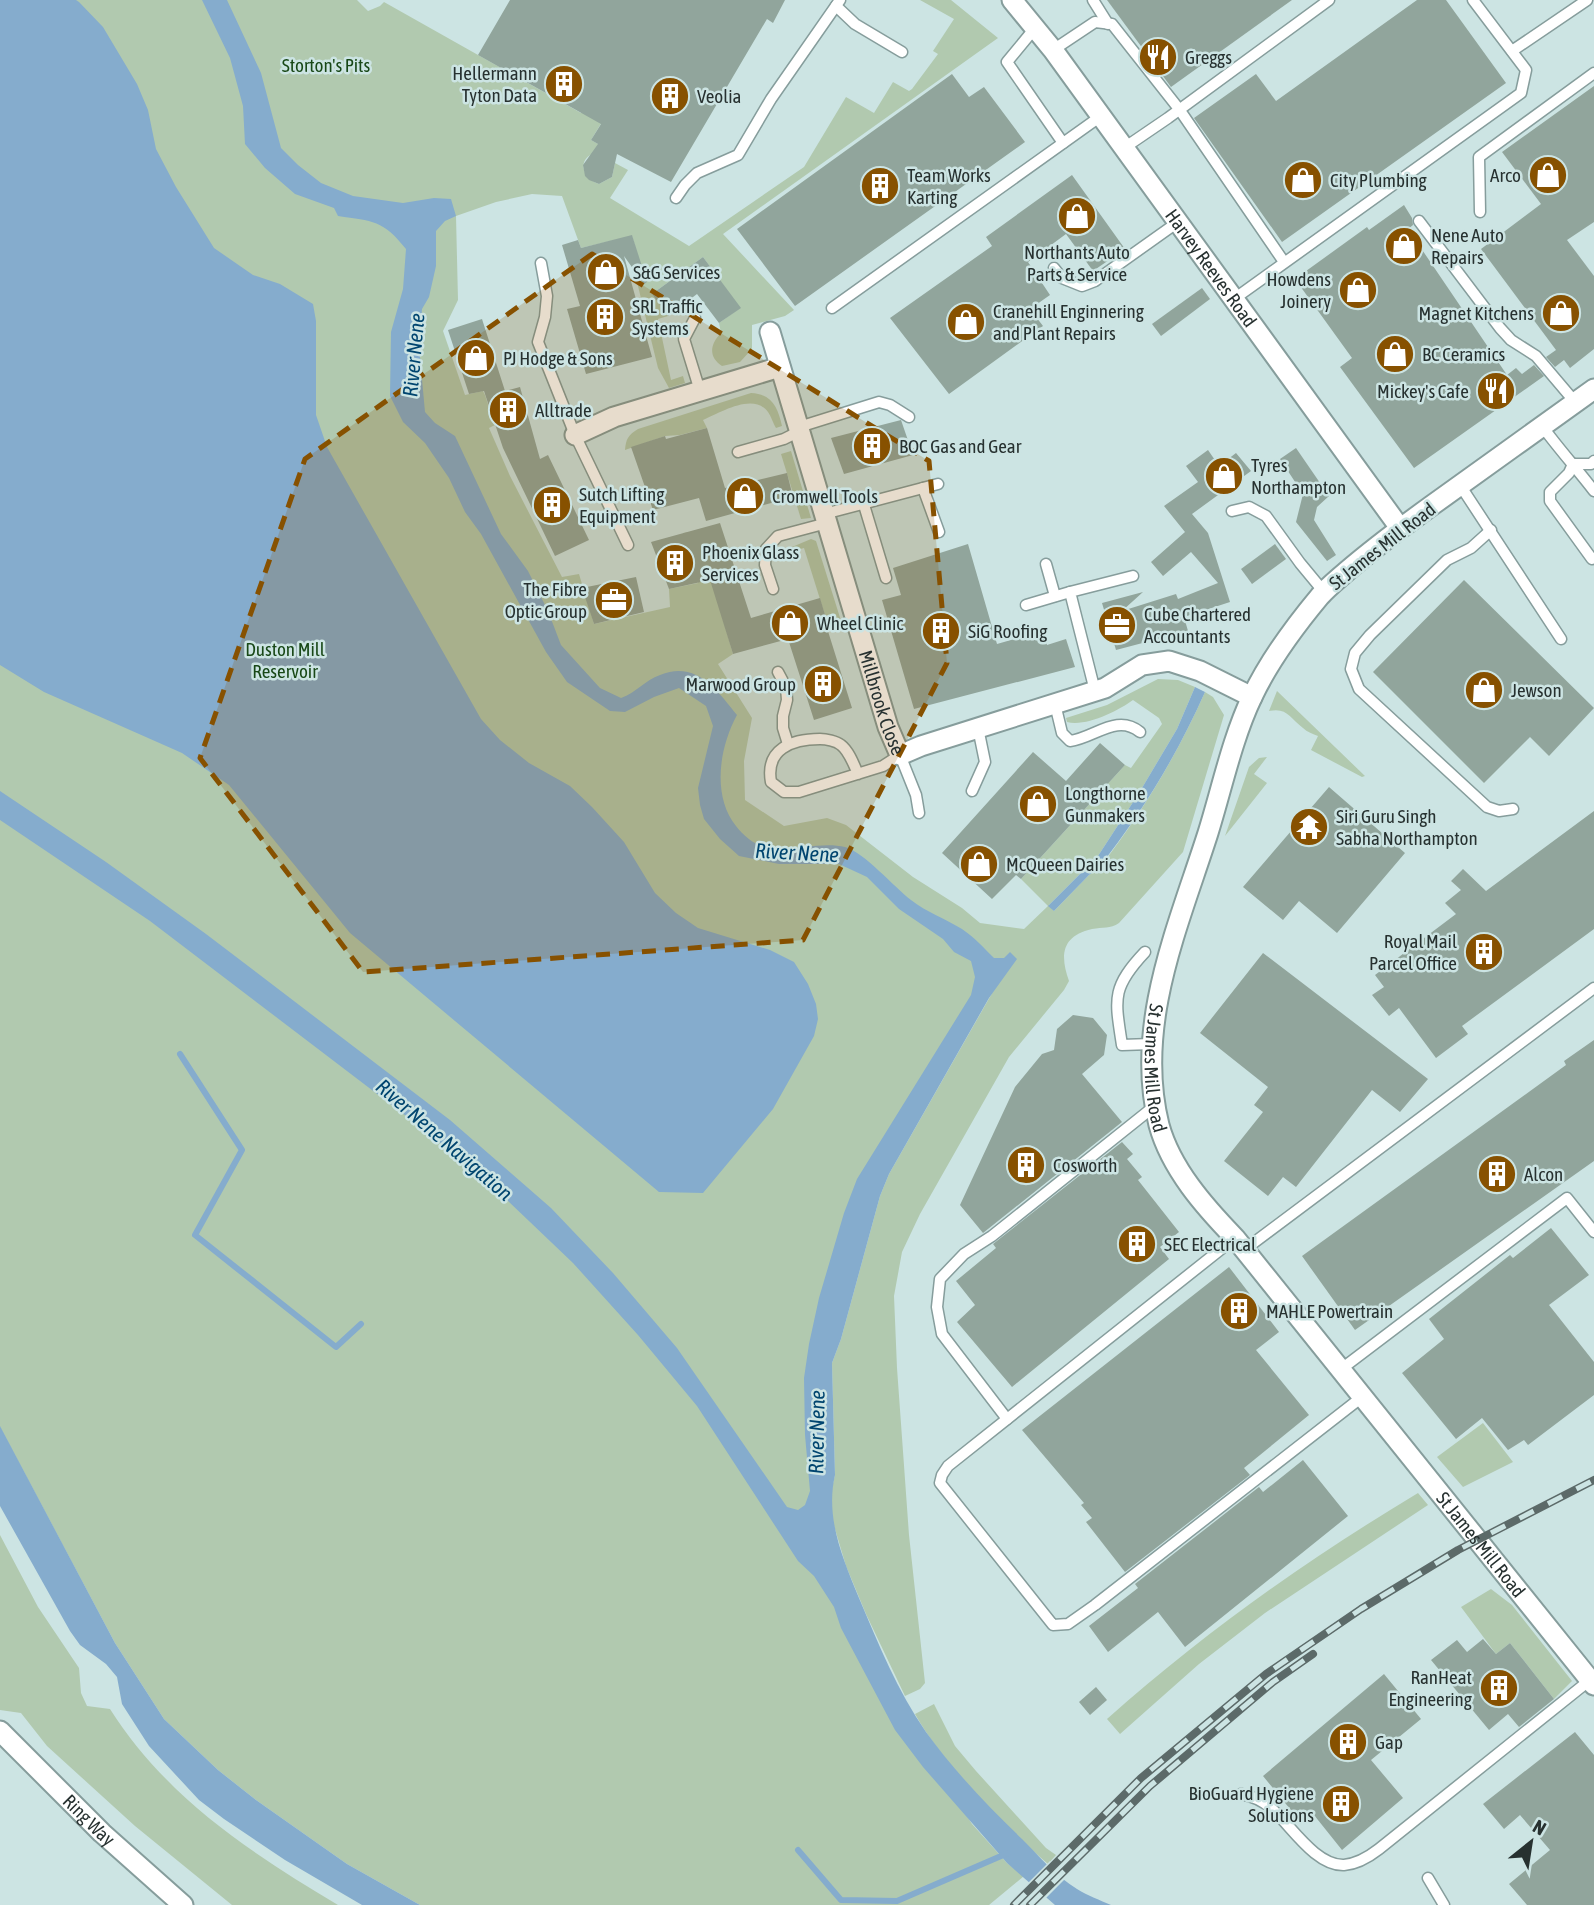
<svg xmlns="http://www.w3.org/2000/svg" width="1594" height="1905" viewBox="0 0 1594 1905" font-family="'Asap Condensed',sans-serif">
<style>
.green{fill:#b1c9af}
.water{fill:#85accd}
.pier{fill:#cce4e3}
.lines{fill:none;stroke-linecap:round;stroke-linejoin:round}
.stream{stroke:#85accd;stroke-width:6}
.building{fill:#91a59c}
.lane-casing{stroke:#869d9c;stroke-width:13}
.street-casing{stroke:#869d9c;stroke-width:23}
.lane{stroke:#fff;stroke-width:10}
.street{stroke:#fff;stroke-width:19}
.rail-casing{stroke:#5c6a69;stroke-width:8}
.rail{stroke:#cce4e3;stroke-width:5;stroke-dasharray:16;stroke-linecap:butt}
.marked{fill:#875100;fill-opacity:0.2;stroke:#875100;stroke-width:5;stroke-dasharray:14 9;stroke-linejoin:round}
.labels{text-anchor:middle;stroke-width:5;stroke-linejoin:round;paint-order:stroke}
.poi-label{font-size:19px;fill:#273130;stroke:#cce4e3;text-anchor:start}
.park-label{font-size:19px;fill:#184817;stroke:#cce4e3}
.street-label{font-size:19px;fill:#273130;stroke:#cce4e3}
.water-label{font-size:21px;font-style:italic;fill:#00456f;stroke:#cce4e3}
</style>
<rect width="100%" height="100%" fill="#cce4e3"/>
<g class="green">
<path d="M0,0H357L368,11L380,6L384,2L581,113L676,0L591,140L609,150C604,151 597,151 592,154C576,162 585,180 599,184L612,177L615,163L628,170L610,198L689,246L804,167L846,97L874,113L893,82L909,91L912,89L938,54L933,51L954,19L920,0H951L998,38L723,234L794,310L785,316L752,325V349L740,362L722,366C708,357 710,344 721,333L719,323L740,308L703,257L652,294L668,316L658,319L671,380L683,376L685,383L669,388L658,368L637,282L645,280L632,236L581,248L562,196L532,194L496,202L456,216L458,300L443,331L465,395L483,391L485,395L495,425L489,428L510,476L562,577L579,574L594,624L670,607L669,589L698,583L683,533L697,531L733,654L718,664L752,718L744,761L745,800L784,826L827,818L846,825L913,877L962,908L980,923L1024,929L1048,906L1021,879L1125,765L1131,768L1162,724L1159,718L1133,700C1118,711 1086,727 1067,722L1066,718L1107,705L1158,679L1178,680L1195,687L1177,729L1139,793L1098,856L1049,905L1054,911L1089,875L1100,867C1142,813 1177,755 1205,692L1213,697L1224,715L1183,852L1119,923C1110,929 1103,927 1092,929C1061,936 1060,956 1069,981L1064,990L1009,1057L920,1214L902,1252L894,1296L897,1368L909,1535L925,1683L920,1689L905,1696L866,1614L846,1566L832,1519L831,1492L835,1475L832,1363L841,1339L880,1196L889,1174L995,988L878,1168L827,1326L817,1544L881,1680L972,1824L1007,1863L1024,1876L989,1905H420L347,1864L256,1800L218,1770L164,1719L115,1643L0,1427Z"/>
<path d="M751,393C772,394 778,408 782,426L776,428C773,423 771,416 768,412C753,392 720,413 703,420L707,428L680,435L665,436L625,450C626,439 628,435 638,429Z"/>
<polygon points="791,451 811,518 801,519 781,454"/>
<polygon points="811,539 816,541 842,624 829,628 804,548 793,551 792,547"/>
<path d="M1277,691L1365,776L1362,777L1311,750L1318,736C1313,734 1307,732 1303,728C1290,718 1287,707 1269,711Z"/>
<polygon points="1267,757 1254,774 1267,783 1225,836 1249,767 1259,758"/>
<polygon points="1483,1423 1513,1462 1463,1487 1437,1457"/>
<path d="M1418,1493L1428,1505L1265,1613L1199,1664L1120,1734L1107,1719C1205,1632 1305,1561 1418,1493Z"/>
<path d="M0,1535L38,1607L79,1668L81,1693L87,1706L110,1709C166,1797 249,1852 338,1905H232L135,1826L47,1746L21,1713L0,1710Z"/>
<polygon points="1491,1589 1512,1605 1572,1681 1554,1699 1510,1643 1496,1654 1461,1607"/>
<path d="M934,1704L955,1746L976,1771L1046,1848L1056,1855L1048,1864C1002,1824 945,1767 915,1714Z"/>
</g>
<g class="water">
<polygon points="0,0 76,0 79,2 103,27 137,84 148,110 156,149 176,187 214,248 253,275 280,284 313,304 316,321 316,415 327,447 481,719 500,740 529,763 570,786 592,807 624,842 655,893 676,913 698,928 770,950 794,962 808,984 816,1004 818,1019 814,1036 773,1109 703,1193 659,1192 350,933 229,785 182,753 44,692 0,665"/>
<path d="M202,0H227L261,73L281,148L298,165L321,183L353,196L403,203L434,198L451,199L456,216L445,221L436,231V266L429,297L422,309L419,346L425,412L435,423L455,436L501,534L528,571L548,611L561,645L600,688L621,698C636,693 645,680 660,675C696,660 717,690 737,715C719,748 712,796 736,826C743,835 754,845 766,847C791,852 822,841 845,847C864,852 895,888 911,900C926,912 946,919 962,929C974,937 984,948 994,958H1004L1010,952L1017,959L989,998L889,1174L880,1196L841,1339L832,1363L835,1475C825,1518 843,1559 859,1598C878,1643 898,1692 926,1732C954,1771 988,1806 1022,1839C1039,1856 1057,1877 1077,1889C1088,1896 1100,1900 1111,1905H1055L1007,1863L923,1767L895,1730L841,1628L834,1607L814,1576L798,1561L697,1406L638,1335L573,1263L507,1200L431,1135L150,921L0,820V791L106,862L206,934L450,1120L551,1208L613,1273L677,1348L787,1507L798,1510L805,1505L810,1491L805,1435L804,1378L809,1344L819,1298L844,1213L857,1179L971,995L975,977L971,961L954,952L943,939L899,909L867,877L839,864H779L739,856L720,839L704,819L700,805L698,788L713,726L706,706L679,688L654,697L625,712L610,711L567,682L546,652L481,534L465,512L449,478L425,443L403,422L390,396L391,332L403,289L406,249C383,220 373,221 338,216L334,208L295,194L265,168L245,144L243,106L230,58Z"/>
<path d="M1195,687L1205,692C1177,755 1142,813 1099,867L1089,875L1054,911L1048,906L1098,856L1139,793L1177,729Z"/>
<polygon points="0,1426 115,1643 164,1719 218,1770 256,1800 347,1864 420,1905 362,1905 285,1860 224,1819 199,1800 149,1746 122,1704 117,1677 106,1664 80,1645 70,1631 0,1506"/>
</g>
<polygon class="pier" points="1050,1861 1067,1877 1044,1900 1027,1884"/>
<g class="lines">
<g class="stream">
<polyline points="180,1054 242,1150 195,1235 336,1347 361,1324"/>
<polyline points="798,1850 841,1900 897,1901 1008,1853"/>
</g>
</g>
<g class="building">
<polygon points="510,0 785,0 773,23 767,19 671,182 617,154 612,177 599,184 589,180 585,176 583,165 598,144 591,140 601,124 478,55"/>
<polygon points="1107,0 1292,0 1171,87"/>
<polygon points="1417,0 1446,0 1506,83 1282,242 1194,118 1256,74 1276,101"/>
<polygon points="952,74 969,97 984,87 1025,142 795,306 737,229"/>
<polygon points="1594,86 1594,222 1567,240 1594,276 1594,349 1570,368 1564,360 1555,367 1546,357 1556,350 1481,249 1541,204 1502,152"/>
<polygon points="1072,175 1125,249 1093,271 1066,234 1028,262 1050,295 1030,309 1043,326 949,394 890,318 992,246 986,237"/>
<polygon points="1404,205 1412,218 1413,225 1408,229 1507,375 1516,368 1522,374 1534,365 1544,376 1414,468 1340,367 1352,358 1295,279 1367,227 1369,230"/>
<polygon points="632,235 647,282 644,284 624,256 652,357 586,374 567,309 580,306 562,245 578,240 581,248"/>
<polygon points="703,257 741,308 719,323 697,294 668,316 652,294"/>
<polygon points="1202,288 1210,299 1161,336 1152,324"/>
<polygon points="482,319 505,391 520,387 540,459 548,455 589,540 555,556 503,448 484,391 469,394 448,330"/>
<polygon points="901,420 913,455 844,474 831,438"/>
<polygon points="707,428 725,488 787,473 793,497 706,521 699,498 653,510 631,447 665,436 666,439"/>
<polygon points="1296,448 1329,496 1317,507 1314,520 1336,555 1327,561 1296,522 1303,494 1280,459"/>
<polygon points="1208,450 1219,466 1236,453 1251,471 1192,514 1208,533 1230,602 1184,617 1188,631 1116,650 1102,603 1143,592 1122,611 1176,594 1178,599 1218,583 1191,552 1163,576 1151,562 1185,532 1164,506 1198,482 1186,466"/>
<polygon points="720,523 751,618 820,598 829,628 827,628 852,708 814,720 788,639 733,654 710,580 669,589 651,542"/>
<polygon points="968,544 997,644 1043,631 1047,645 1066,639 1075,667 914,709 882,600 901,595 893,568"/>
<polygon points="1275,544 1286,559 1252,584 1241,569"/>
<polygon points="636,577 644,612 594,624 582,588"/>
<polygon points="1464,580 1594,708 1549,756 1530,737 1484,783 1373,672"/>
<polygon points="1100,743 1125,765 1021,879 1016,875 992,899 942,853 1033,752 1066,781"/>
<polygon points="1329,787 1405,853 1337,933 1299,901 1283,920 1243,887"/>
<polygon points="1594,811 1594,929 1462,1026 1468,1034 1436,1058 1399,1008 1389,1016 1372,995 1384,987 1375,975 1456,914 1445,903 1461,890 1451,881 1463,869 1486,891"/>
<polygon points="1263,953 1428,1079 1400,1112 1372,1090 1296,1187 1283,1177 1268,1196 1224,1161 1263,1112 1254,1105 1268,1087 1200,1033"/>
<polygon points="1073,1015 1093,1018 1107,1035 1104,1055 1082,1074 1122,1122 983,1233 960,1205 1015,1087 1042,1054 1054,1050 1057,1029"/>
<polygon points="1594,1040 1594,1161 1355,1330 1302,1256 1566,1065 1564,1061"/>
<polygon points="1122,1142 1133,1154 1127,1159 1142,1177 1138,1180 1179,1232 1160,1247 1169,1259 1012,1387 957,1322 975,1305 956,1281 996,1248 993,1244"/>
<polygon points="1551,1228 1589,1275 1549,1305 1594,1362 1594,1395 1528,1445 1524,1440 1508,1450 1482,1418 1456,1439 1402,1373 1444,1339 1429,1319 1510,1255 1513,1258"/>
<polygon points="1229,1267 1279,1332 1256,1350 1309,1415 1244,1468 1250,1475 1125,1572 1086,1522 1092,1518 1081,1505 1084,1503 1022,1430"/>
<polygon points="1303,1460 1348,1516 1185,1647 1158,1612 1108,1652 1089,1626 1138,1588 1135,1584 1259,1487 1263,1492"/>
<polygon points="1483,1639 1496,1654 1510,1643 1554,1699 1519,1727 1508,1714 1489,1730 1431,1660 1457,1640 1467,1652"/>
<polygon points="1384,1674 1421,1719 1371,1760 1403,1798 1342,1850 1310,1810 1299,1820 1263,1776"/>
<polygon points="1096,1687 1107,1700 1090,1715 1079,1702"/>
<polygon points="1575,1732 1594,1755 1594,1905 1527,1905 1509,1884 1550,1850 1520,1815 1504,1829 1483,1804"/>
</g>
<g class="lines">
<g class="lane-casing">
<g id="lane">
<polyline points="1093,0 1108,24"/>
<polyline points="836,6 855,24 902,52"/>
<polyline points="1035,28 1007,62 1063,143"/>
<polyline points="1053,50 1095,22 1112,24 1179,109 1284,262"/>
<polyline points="1512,51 1587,0"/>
<polyline points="1124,148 1168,118 1329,0"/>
<polyline points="676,198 685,185 697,173 738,155 771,99 840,0"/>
<polyline points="1480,212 1479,157 1594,73"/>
<polyline points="1419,221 1500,328 1511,340 1536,356 1575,402"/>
<polyline points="541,263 547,296 545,317 538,342 575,435 628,545"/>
<polyline points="1054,268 1062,278 1082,286 1095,281 1178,222"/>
<polyline points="1234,299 1521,93 1526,70 1473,0"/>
<polyline points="832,308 1101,116"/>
<polyline points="695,318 684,339 700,391"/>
<path d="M1542,426C1559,449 1577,469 1594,491"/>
<polyline points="799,427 879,402 890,405 909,417"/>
<polyline points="738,452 784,439 800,431"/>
<polyline points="1573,464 1569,473 1550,492 1550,501 1592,559"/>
<polyline points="1573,464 1591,464 1594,461"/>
<polyline points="1460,485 1561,639"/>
<polyline points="923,488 939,532"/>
<polyline points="864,505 886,578"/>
<polyline points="1232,511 1249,507 1266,516 1300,563 1324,592"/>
<polyline points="824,514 938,484"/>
<polyline points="1491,530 1471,548 1447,560 1370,635 1355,653 1351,669 1359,689 1487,807 1499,811 1513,809"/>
<polyline points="1046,564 1055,596"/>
<polyline points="773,589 765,565 766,549 778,536 827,523"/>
<polyline points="1026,605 1070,592"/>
<polyline points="778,672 786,687 787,700 783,716 783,728 788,744"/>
<polyline points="1095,691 1070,592 1133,576"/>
<path d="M1055,704L1062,733L1070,741C1094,738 1117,713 1140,732"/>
<path d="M858,774C854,765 849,751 841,745C836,741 826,739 820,739C792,739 765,749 771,782L784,792H799L883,766L900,755L916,795L919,813"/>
<polyline points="972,791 985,762 978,728"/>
<path d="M1145,952C1111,988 1115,999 1122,1045L1151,1044"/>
<polyline points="1235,1238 948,1466 942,1475 940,1483 1053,1625 1068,1624 1095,1605 1362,1397"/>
<polyline points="1244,1250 1594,988"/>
<polyline points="1340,1370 1567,1198 1594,1232"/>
<polyline points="1007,1419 942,1334 937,1307 940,1279 964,1254 992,1236 1156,1105"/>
<path d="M1241,1794C1252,1796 1262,1800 1271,1808C1290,1824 1315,1866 1344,1865C1356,1864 1370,1856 1379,1849L1590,1680"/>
<polyline points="1428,1878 1444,1905"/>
</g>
</g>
<g class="street-casing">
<g id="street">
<path id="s1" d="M1012,0L1053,50L1400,528"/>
<path id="s2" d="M770,332L888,727L900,755L921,746L1105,688L1142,665L1169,661L1200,671L1252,697"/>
<path id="s3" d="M1594,389C1540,428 1485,467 1431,506C1402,527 1374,548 1347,571C1338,579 1328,587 1320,596C1295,626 1269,661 1252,697C1232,739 1222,788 1208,833C1178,927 1134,1025 1159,1125C1171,1169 1205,1207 1235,1238L1594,1685"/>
<polyline points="575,435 614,417 780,367"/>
<path id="s4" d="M0,1731L102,1833L183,1905"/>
</g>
</g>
<use href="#lane" class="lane"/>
<use href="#street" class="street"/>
<g class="rail-casing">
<g id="rail">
<polyline points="1014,1905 1141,1778 1266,1674 1361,1609 1458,1550 1594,1480"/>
<polyline points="1030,1905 1150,1786 1273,1682 1313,1654"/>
</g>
</g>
<use href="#rail" class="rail"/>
</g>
<path class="marked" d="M592,254L929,461L947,663L803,940L363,972L200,758L305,459Z"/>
<defs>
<g id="restaurant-disc" transform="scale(2.0125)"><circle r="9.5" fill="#875100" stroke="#cce4e3"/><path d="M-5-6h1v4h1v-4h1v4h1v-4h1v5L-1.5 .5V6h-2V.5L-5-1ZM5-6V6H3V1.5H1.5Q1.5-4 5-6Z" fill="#fff"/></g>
<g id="building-disc" transform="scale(2.0125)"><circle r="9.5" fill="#875100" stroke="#cce4e3"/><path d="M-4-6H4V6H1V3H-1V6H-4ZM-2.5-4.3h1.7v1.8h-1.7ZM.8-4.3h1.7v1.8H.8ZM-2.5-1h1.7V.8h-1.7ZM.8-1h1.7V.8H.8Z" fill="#fff"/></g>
<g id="shop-disc" transform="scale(2.0125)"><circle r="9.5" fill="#875100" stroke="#cce4e3"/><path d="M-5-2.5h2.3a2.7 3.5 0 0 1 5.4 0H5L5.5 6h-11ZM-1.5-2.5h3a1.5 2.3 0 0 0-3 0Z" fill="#fff"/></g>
<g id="office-disc" transform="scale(2.0125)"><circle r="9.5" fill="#875100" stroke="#cce4e3"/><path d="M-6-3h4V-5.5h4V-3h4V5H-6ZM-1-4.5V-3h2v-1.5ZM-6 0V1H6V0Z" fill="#fff"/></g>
<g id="temple-disc" transform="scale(2.0125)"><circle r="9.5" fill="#875100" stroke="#cce4e3"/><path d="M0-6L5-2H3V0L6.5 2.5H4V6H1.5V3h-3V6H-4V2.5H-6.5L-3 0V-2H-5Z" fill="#fff"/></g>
</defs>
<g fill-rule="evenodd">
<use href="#restaurant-disc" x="1158" y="57"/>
<use href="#building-disc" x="564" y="84"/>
<use href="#building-disc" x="670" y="96"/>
<use href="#shop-disc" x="1548" y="175"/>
<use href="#shop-disc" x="1303" y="180"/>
<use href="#building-disc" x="880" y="186"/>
<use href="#shop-disc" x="1077" y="216"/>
<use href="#shop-disc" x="1404" y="246"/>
<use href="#shop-disc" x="606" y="272"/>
<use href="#shop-disc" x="1358" y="290"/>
<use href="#shop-disc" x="1561" y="313"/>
<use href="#building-disc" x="605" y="317"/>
<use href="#shop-disc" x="966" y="322"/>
<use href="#shop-disc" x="1395" y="354"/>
<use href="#shop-disc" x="476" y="358"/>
<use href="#restaurant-disc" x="1496" y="391"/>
<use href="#building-disc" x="508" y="410"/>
<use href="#building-disc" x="872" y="446"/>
<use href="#shop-disc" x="1224" y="476"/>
<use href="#shop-disc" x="745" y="496"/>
<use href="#building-disc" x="552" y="505"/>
<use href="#building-disc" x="675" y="563"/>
<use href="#office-disc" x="614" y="600"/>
<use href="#shop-disc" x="790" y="623"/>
<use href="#office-disc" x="1117" y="625"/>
<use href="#building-disc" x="941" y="631"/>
<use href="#building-disc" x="823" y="684"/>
<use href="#shop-disc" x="1484" y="690"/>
<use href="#shop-disc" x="1038" y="804"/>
<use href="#temple-disc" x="1309" y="827"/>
<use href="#shop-disc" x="979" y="864"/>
<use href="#building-disc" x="1484" y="952"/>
<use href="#building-disc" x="1026" y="1165"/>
<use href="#building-disc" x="1497" y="1174"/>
<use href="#building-disc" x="1137" y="1244"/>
<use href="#building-disc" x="1239" y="1311"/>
<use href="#building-disc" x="1499" y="1688"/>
<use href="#building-disc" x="1348" y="1742"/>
<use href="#building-disc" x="1341" y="1804"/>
</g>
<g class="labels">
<g class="poi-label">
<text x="1185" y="64">Greggs</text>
<text x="537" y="80" text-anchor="end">Hellermann<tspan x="537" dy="22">Tyton Data</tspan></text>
<text x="697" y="103">Veolia</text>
<text x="907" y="182">Team Works<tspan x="907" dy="22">Karting</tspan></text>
<text x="1521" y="182" text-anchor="end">Arco</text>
<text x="1330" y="187">City Plumbing</text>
<text x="1431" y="242">Nene Auto<tspan x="1431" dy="22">Repairs</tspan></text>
<text x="1077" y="259" text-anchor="middle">Northants Auto<tspan x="1077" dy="22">Parts &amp; Service</tspan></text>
<text x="633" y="279">S&amp;G Services</text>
<text x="1331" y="286" text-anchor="end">Howdens<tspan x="1331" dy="22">Joinery</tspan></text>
<text x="632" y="313">SRL Traffic<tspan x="632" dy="22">Systems</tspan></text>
<text x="993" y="318">Cranehill Enginnering<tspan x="993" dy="22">and Plant Repairs</tspan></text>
<text x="1534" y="320" text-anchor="end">Magnet Kitchens</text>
<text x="1422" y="361">BC Ceramics</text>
<text x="503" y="365">PJ Hodge &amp; Sons</text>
<text x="1469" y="398" text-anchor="end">Mickey's Cafe</text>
<text x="535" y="417">Alltrade</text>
<text x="899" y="453">BOC Gas and Gear</text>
<text x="1251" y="472">Tyres<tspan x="1251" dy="22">Northampton</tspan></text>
<text x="579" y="501">Sutch Lifting<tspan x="579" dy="22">Equipment</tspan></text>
<text x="772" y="503">Cromwell Tools</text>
<text x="702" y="559">Phoenix Glass<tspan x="702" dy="22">Services</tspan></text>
<text x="587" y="596" text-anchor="end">The Fibre<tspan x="587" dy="22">Optic Group</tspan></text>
<text x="1144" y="621">Cube Chartered<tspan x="1144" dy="22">Accountants</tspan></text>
<text x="817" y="630">Wheel Clinic</text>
<text x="968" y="638">SiG Roofing</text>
<text x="796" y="691" text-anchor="end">Marwood Group</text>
<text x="1511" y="697">Jewson</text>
<text x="1065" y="800">Longthorne<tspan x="1065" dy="22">Gunmakers</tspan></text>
<text x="1336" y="823">Siri Guru Singh<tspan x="1336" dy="22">Sabha Northampton</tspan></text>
<text x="1006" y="871">McQueen Dairies</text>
<text x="1457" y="948" text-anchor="end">Royal Mail<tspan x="1457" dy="22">Parcel Office</tspan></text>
<text x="1053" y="1172">Cosworth</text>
<text x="1524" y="1181">Alcon</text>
<text x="1164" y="1251">SEC Electrical</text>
<text x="1266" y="1318">MAHLE Powertrain</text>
<text x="1472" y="1684" text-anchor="end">RanHeat<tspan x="1472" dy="22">Engineering</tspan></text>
<text x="1375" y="1749">Gap</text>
<text x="1314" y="1800" text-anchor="end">BioGuard Hygiene<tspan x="1314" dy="22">Solutions</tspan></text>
</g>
<g class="park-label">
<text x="326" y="72">Storton's Pits</text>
<text x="285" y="656">Duston Mill<tspan x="285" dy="22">Reservoir</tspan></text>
</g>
<g class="street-label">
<text dy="7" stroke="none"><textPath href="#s1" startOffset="334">Harvey Reeves Road</textPath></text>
<text transform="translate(1382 546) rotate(-38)" y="7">St James Mill Road</text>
<text dy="7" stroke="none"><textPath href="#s2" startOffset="387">Millbrook Close</textPath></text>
<text dy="7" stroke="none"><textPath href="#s3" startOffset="852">St James Mill Road</textPath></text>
<text dy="7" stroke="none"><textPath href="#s3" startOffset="1440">St James Mill Road</textPath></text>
<text dy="7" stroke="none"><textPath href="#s4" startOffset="126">Ring Way</textPath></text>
</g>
<g class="water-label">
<text transform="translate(414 355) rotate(-85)" y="7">River Nene</text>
<text transform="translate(797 853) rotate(3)" y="7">River Nene</text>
<text transform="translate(444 1140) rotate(41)" y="7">River Nene Navigation</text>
<text transform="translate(817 1432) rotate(-89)" y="7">River Nene</text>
</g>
</g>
<g transform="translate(1531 1842) rotate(30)" stroke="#cce4e3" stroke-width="5" paint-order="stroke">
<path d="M0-5L12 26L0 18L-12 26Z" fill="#273130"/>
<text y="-10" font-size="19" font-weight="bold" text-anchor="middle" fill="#273130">N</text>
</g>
</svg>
